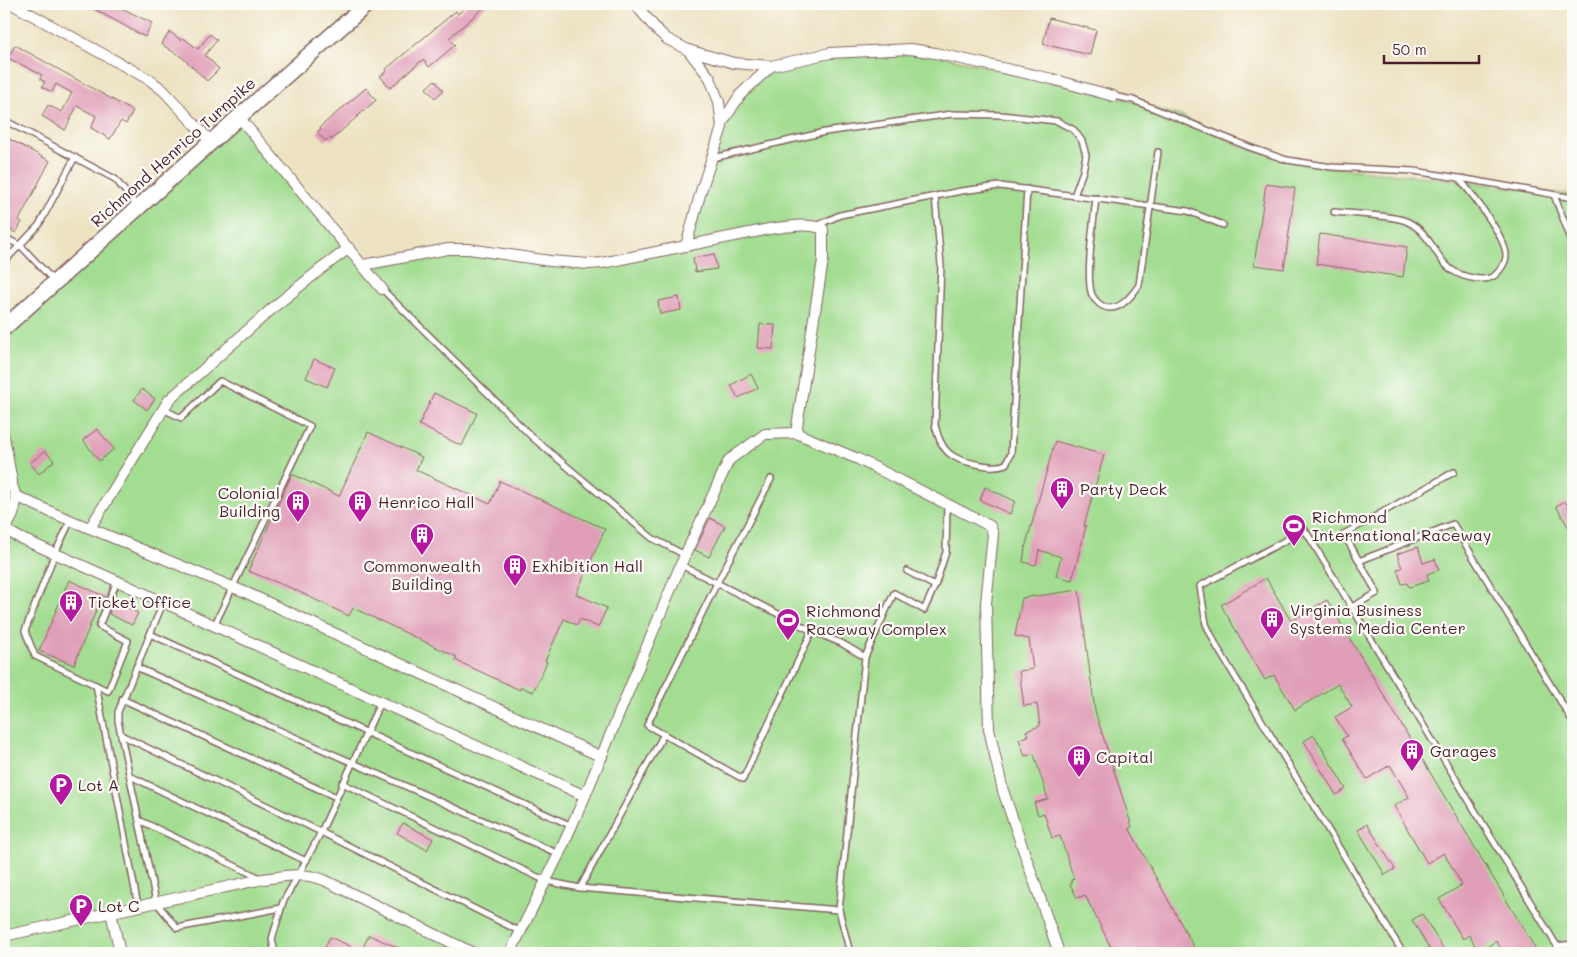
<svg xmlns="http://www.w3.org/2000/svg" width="1577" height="957" viewBox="0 0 1577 957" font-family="Mali,sans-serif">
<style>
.green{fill:#a2dd91;stroke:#767e5e}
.building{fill:#e09eb8}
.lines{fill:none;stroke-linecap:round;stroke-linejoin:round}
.service-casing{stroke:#836460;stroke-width:8}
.minor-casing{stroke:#836460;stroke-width:12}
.secondary-casing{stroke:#836460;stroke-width:18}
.service{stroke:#fff;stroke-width:5}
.minor{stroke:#fff;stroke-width:10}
.secondary{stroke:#fff;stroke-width:15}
.labels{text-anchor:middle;stroke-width:4.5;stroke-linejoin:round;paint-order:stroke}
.street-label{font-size:16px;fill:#4a1f2b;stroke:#fdfcf7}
.poi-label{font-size:16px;fill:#4a1f2b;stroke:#fdfcf7;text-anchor:start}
</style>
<rect width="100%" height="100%" fill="#fdfcf7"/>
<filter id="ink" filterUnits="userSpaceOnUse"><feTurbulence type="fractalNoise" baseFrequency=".02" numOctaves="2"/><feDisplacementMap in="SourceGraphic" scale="10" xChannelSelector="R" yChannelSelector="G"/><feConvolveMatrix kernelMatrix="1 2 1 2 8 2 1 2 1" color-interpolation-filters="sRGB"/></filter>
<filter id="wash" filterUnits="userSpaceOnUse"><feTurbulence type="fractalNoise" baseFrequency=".0096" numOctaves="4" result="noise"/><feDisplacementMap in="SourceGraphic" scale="20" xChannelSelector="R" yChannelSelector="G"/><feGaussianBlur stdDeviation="1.12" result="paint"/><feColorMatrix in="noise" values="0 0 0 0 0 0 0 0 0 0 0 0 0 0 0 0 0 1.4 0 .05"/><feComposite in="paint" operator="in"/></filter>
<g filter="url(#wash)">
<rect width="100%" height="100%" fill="#ede3c3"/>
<polygon class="green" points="911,49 1113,96 1184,117 1241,147 1326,167 1437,178 1573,195 1573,953 4,953 4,328 239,117 363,265 448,249 589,264 686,246 722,123 771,66 792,62"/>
<g id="blocks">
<g class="building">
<polygon points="85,4 113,4 152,23 145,37"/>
<polygon points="469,4 488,4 449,38 455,45 429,67 424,60 420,62 390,88 380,76 387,71 386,69 456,11 458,14"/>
<polygon points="1049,18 1096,30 1090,55 1043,44"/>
<polygon points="170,32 181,40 183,38 198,49 210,34 217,40 205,55 219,69 207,81 183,58 161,44"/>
<polygon points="15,45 133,111 126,124 121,121 110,139 91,128 96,116 77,106 65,130 42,116 48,105 62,112 72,93 56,84 52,92 42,87 45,82 40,79 42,75 8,58"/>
<polygon points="435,80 443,91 435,98 426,88"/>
<polygon points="366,88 376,100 331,140 329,138 325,141 317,132 321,129 320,127"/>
<polygon points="4,136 50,161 19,220 22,222 16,233 5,227 7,223 4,221"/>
<polygon points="1266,184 1295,188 1284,269 1254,265"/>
<polygon points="1320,234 1407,247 1403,277 1316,264"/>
<polygon points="714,254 717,269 695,272 693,258"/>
<polygon points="679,297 681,310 660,314 658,301"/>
<polygon points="760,324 775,325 773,349 758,348"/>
<polygon points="314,359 335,368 327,387 306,378"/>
<polygon points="751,374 758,388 738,398 731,385"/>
<polygon points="142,389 155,399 147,410 134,400"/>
<polygon points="434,393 477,413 462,446 419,425"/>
<polygon points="97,429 114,449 99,461 83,440"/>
<polygon points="368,432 422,457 416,470 490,504 500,481 605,529 576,594 607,608 598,627 580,619 577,625 564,619 545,661 547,662 533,692 521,687 520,690 455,660 457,657 353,608 349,616 291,588 248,571 292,474 339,496"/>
<polygon points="1055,441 1104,455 1084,526 1086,526 1081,546 1072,580 1056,576 1061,557 1039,550 1036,565 1023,562 1025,548"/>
<polygon points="45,451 54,461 39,474 30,463"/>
<polygon points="985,487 1015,501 1010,514 980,500"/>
<polygon points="1565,501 1573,515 1573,535 1556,506"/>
<polygon points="710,518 725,526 709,557 695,550"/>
<polygon points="1418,547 1423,563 1435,559 1439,570 1427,574 1429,581 1409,587 1407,583 1402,584 1397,569 1402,568 1397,554"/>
<polygon points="1266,578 1291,621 1327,600 1538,953 1504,953 1496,941 1479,952 1469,935 1463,939 1439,899 1462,885 1444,853 1427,863 1394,806 1409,797 1390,765 1367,779 1342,739 1347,736 1335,717 1352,707 1338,684 1295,710 1274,675 1265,680 1221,605"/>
<polygon points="69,580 106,597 101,610 97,608 74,665 39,651"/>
<polygon points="1079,590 1095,711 1132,827 1129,828 1197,953 1114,953 1085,895 1077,898 1070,884 1072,883 1071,880 1074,879 1060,836 1052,838 1044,813 1038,815 1034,803 1048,799 1034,754 1025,756 1019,739 1028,736 1026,731 1040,726 1037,704 1024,706 1019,671 1033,669 1029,639 1015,636 1022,598"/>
<polygon points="114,601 138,613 132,625 109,614"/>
<polygon points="1314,735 1346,789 1336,795 1304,741"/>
<polygon points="403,823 433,839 427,850 397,833"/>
<polygon points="1367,824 1395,869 1385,875 1358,830"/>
<polygon points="1422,914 1446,953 1432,953 1412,920"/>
<polygon points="369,935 410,953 322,953 330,937 361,951"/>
</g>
</g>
</g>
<g filter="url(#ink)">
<use href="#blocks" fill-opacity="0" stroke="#836460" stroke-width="1"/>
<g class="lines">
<g class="service-casing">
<g id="service">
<path d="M1113,96L1133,100L1249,147L1287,160L1332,167L1414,171L1459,178C1471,193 1507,238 1506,256C1506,263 1498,274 1492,277C1482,282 1464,277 1455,272C1434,260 1433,233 1406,221C1391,215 1352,214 1334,212"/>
<polyline points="4,120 115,179 138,207"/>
<polyline points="713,158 825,132 952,114 1001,115 1057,121 1074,130 1082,141 1086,155 1083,171 1074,196"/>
<polyline points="1460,178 1573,198"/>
<polyline points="1554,195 1573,244"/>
<path d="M935,196L941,265L935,425C941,451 950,459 976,464C988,466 994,468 1006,464L1011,453L1027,189"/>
<path d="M1096,198C1094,219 1085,278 1092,295C1095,301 1102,308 1110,308C1123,308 1133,294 1139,285L1158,152"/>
<polyline points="816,226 840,215 961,191 1000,186 1188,211 1223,225"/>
<polyline points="4,237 21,246 53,280"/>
<polyline points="4,262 39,225 75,157"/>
<polyline points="382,289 532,437 652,538 685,555"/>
<polyline points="163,409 181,418 220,381 310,426 214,626"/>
<polyline points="771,479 717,583 647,725 743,779 812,631 841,643 865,657 894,593 924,610 935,586 946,552 947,505"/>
<polyline points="71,520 55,553 25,631 35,656 108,691 128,641 99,626 117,581"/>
<polyline points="1359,561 1453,524 1573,722"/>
<polyline points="681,565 812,631"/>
<polyline points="907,571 935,586"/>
<polyline points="163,603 118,712 118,721 156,902 177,928 281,908"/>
<polyline points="1352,607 1377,593 1344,534 1454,472"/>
<polyline points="150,634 572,826"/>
<polyline points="136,667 559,854"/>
<polyline points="96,685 138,906"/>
<polyline points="122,699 336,797"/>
<polyline points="121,735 321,832 521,932"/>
<polyline points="130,776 306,861"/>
<polyline points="342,783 546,881 580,888 839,910"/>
<polyline points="139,820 260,878"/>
<polyline points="580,888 664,734"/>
<polyline points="275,953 272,939 283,902 299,874 321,832 380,703"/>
<polyline points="850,953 839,910 865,657"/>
<polyline points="1403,953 1217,647 1206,624 1200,586 1305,530 1557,946 1573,944"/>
</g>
</g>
<g class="minor-casing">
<g id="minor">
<polyline points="12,4 150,80 164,91 211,142"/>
<polyline points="635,4 657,30 667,39 688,50 710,78 719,102 722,127 701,191 686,246"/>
<polyline points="688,50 734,63 771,66 830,53 911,49 935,53 1052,79 1113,96"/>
<polyline points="239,117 382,289"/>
<polyline points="722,123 740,95 771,66"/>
<path d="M363,265L448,249H469L550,261L589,264L602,263L769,229C786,227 807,222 823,229V260L796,433"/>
<polyline points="4,437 12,482"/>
<path d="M4,474C20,491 19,512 4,529"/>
<polyline points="16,496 53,513 247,593 602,757"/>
<polyline points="90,528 169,400 275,306 321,269 349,248"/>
<polyline points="4,529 20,538 117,581 585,796"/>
<polyline points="111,912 120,953"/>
<path d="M4,936L263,879C284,876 304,872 324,880L473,953"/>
<polyline points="510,953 559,854 585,796 681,564 729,460 765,434 796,433 858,459 990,526 993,534 986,603 989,729 1003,791 1059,953"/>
</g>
</g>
<g class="secondary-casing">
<polyline id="secondary" points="4,328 239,117 367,4"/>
</g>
<use href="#service" class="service"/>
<use href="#minor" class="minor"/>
<use href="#secondary" class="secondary"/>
</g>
</g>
<defs>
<g id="building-pin" transform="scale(1.25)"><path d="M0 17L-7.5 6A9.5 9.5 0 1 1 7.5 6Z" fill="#b5179e" stroke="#fdfcf7"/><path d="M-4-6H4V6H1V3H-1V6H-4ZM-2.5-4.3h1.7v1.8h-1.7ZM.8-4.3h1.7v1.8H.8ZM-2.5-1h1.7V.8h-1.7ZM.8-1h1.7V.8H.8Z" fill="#fff"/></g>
<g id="stadium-pin" transform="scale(1.25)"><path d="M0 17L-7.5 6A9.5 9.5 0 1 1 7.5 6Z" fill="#b5179e" stroke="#fdfcf7"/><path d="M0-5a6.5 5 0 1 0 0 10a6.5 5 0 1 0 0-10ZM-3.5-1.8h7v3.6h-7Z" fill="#fff"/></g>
<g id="parking-pin" transform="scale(1.25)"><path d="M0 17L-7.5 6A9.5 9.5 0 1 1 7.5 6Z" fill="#b5179e" stroke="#fdfcf7"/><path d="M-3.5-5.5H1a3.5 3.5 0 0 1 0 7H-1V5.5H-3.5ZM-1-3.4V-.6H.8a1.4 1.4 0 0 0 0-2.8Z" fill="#fff"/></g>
</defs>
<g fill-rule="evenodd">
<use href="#building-pin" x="1062" y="489"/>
<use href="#building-pin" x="298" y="502"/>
<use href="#building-pin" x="360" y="502"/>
<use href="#stadium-pin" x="1294" y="526"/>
<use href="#building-pin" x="422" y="535"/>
<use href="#building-pin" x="515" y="566"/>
<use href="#building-pin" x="71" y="602"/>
<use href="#building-pin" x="1272" y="619"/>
<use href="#stadium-pin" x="788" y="620"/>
<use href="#building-pin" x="1412" y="751"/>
<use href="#building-pin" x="1079" y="757"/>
<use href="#parking-pin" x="61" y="785"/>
<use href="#parking-pin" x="81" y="906"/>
</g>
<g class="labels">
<g class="street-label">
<text transform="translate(173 152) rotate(-42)" y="6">Richmond Henrico Turnpike</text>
</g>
<g class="poi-label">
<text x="1080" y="495">Party Deck</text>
<text x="280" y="499" text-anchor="end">Colonial<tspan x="280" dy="18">Building</tspan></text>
<text x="378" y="508">Henrico Hall</text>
<text x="1312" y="523">Richmond<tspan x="1312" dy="18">International Raceway</tspan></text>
<text x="422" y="572" text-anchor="middle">Commonwealth<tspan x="422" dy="18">Building</tspan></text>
<text x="532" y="572">Exhibition Hall</text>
<text x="88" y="608">Ticket Office</text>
<text x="1290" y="616">Virginia Business<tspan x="1290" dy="18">Systems Media Center</tspan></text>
<text x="806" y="617">Richmond<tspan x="806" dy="18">Raceway Complex</tspan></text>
<text x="1430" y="757">Garages</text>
<text x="1096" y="763">Capital</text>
<text x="78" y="791">Lot A</text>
<text x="98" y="912">Lot C</text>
</g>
</g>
<rect width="1577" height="957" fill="none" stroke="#fdfcf7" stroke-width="20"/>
<path d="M1384 55v8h95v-8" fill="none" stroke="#4a1f2b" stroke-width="2.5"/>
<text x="1392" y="55" font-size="15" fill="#4a1f2b" stroke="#fdfcf7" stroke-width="4" paint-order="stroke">50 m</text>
</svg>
